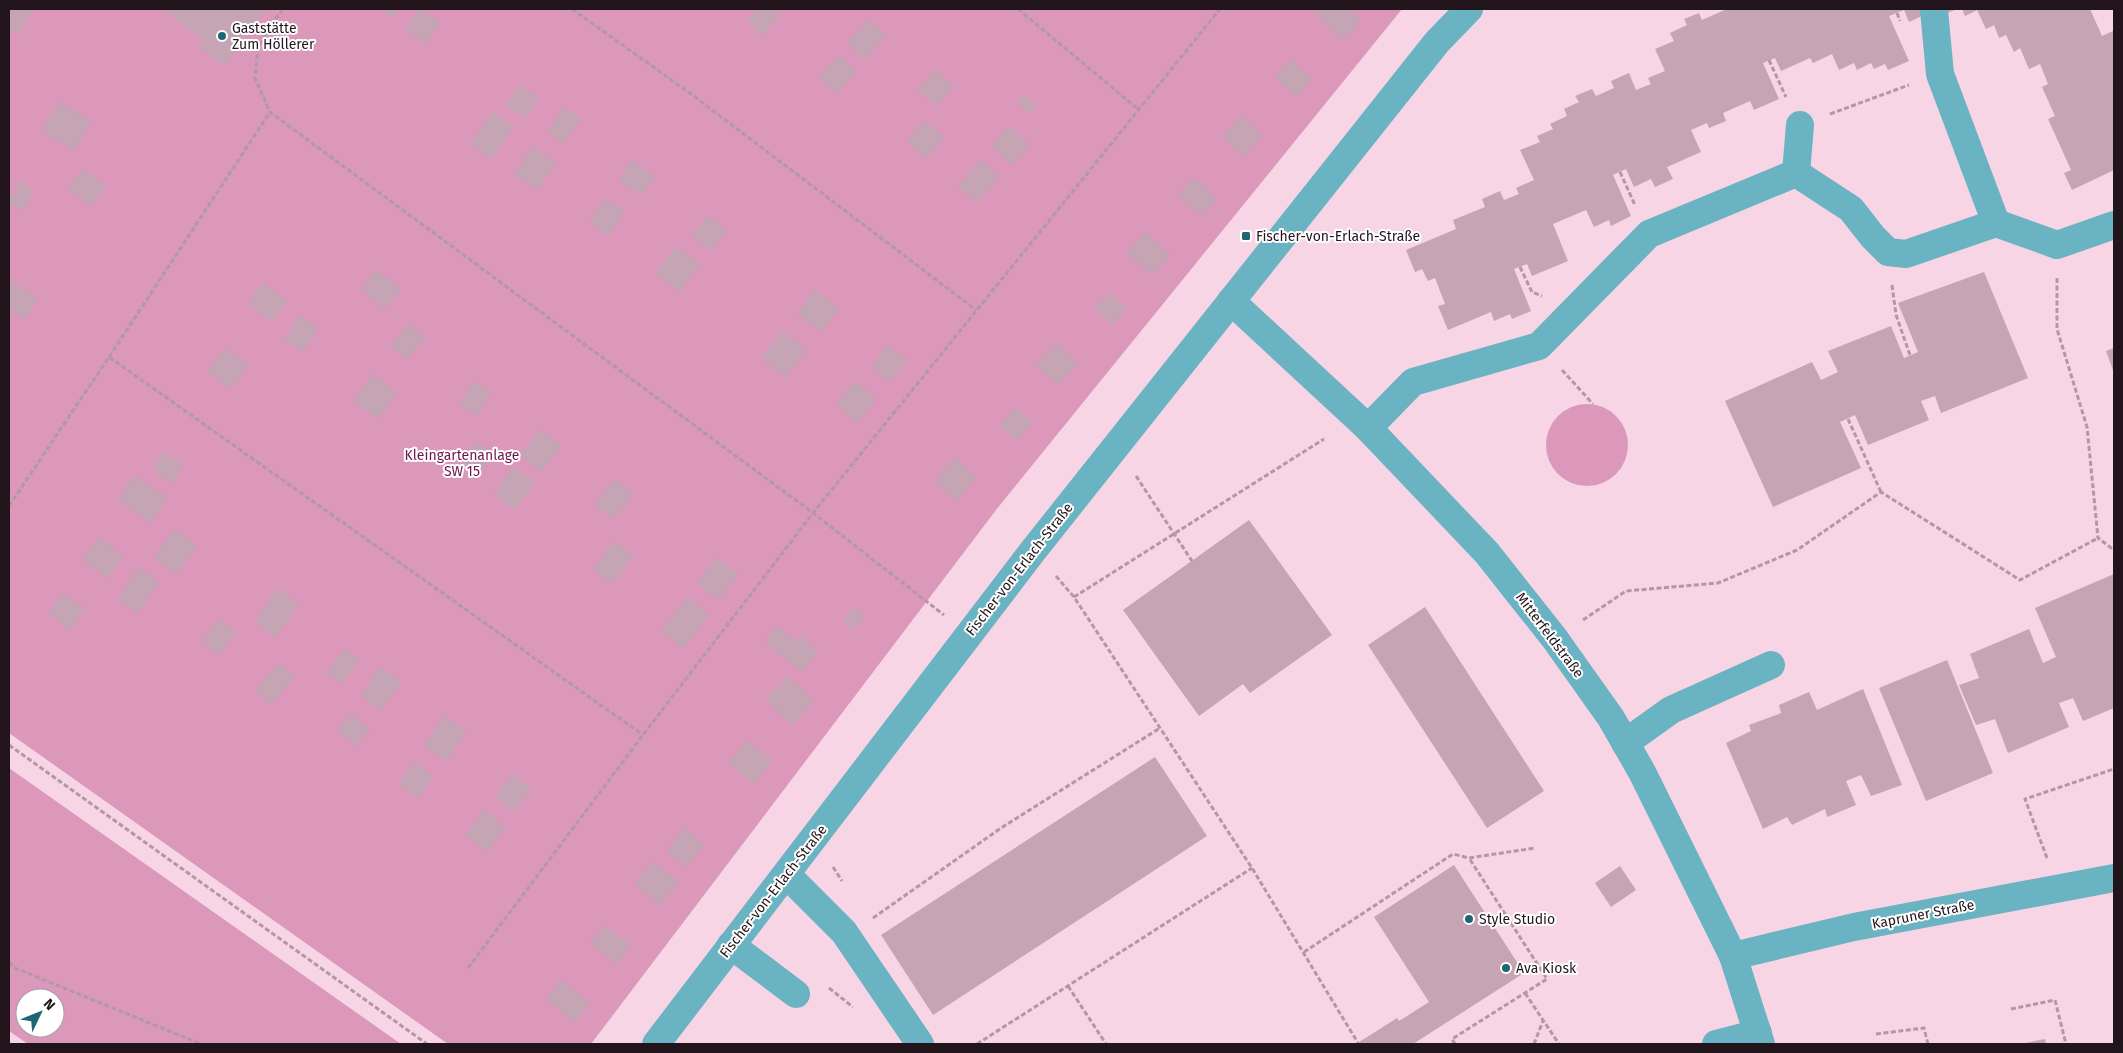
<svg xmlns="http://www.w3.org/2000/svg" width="2123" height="1053" viewBox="0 0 2123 1053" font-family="'Fira Sans',sans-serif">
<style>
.green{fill:#db98bb;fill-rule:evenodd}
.building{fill:#c5a4b4}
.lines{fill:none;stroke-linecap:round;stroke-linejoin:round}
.path{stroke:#b398a4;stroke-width:3;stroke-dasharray:5 2.5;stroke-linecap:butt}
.minor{stroke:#6ab3c3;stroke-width:28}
.poi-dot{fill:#1e6674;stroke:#fff;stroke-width:2}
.labels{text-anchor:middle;stroke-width:4;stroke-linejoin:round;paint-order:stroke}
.poi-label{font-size:14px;fill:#21151b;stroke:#fff;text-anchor:start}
.park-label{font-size:14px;fill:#71144f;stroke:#fff}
.street-label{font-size:14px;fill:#21151b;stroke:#fff}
</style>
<rect width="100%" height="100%" fill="#f7d5e5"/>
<g class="green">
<polygon points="9,9 1402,9 996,510 591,1044 448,1044 9,733"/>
<circle cx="1587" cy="445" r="41"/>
<path d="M9,768L401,1044H28L9,1031ZM25,998H55V1028H25Z"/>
</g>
<g class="building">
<polygon points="9,9 29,9 32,11 19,35 9,29"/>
<polygon points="161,9 266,9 225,66 198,47 203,39"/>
<polygon points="380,9 399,9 392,18"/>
<polygon points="420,9 441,23 426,44 405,29"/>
<polygon points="758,9 774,9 781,15 762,36 747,21"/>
<polygon points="1313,9 1350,9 1362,20 1343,40 1312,11"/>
<polygon points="1727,9 1957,9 1940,16 1937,9 1909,22 1904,10 1889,16 1909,61 1888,70 1885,64 1874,69 1871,63 1857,70 1854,63 1839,70 1832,54 1813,63 1810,58 1781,71 1775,58 1763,63 1779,99 1754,110 1750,101 1723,113 1726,121 1709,128 1707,123 1691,130 1701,152 1667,167 1673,179 1655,187 1651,179 1634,187 1626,169 1613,175 1631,216 1611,226 1609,220 1594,227 1586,210 1553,224 1568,261 1532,276 1527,264 1514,269 1531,311 1512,319 1510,314 1494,321 1491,312 1448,330 1438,306 1445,304 1435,278 1428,281 1422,269 1415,272 1406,250 1456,229 1453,220 1485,207 1482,199 1500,191 1504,200 1519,194 1516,188 1534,180 1520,150 1540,142 1537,136 1553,129 1550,124 1567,116 1564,109 1579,102 1575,96 1592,89 1596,96 1614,88 1611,81 1629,73 1636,90 1651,84 1648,78 1665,71 1655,49 1674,41 1670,33 1687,25 1684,19 1699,13 1702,20"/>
<polygon points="1962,9 2090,9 2102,36 2113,31 2114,35 2114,170 2072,190 2064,173 2071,170 2048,119 2055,116 2042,87 2048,84 2040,64 2029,69 2020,48 2014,52 2006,35 1999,38 1994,25 1986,29 1977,10 1965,16"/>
<polygon points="868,20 886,36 864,60 846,43"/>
<polygon points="839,55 857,71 837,94 819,77"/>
<polygon points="1290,59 1312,78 1296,97 1274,77"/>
<polygon points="935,69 954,86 936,106 917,90"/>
<polygon points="519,85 539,97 526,118 506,105"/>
<polygon points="1022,94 1037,107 1030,114 1016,102"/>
<polygon points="59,102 91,122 73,150 41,131"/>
<polygon points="564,107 581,119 564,144 547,132"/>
<polygon points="493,111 514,126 491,159 470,144"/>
<polygon points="1241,116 1263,136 1244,156 1222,137"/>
<polygon points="923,120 945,137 927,159 906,142"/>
<polygon points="1009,126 1030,145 1012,166 991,146"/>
<polygon points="533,147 556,163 537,190 514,174"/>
<polygon points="632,160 655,177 641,196 618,180"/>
<polygon points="981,160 1000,176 977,203 957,186"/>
<polygon points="82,169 106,186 91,206 68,190"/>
<polygon points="1194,177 1217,199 1201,216 1177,195"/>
<polygon points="20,181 35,191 22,211 9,202 9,199"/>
<polygon points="606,198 625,212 609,236 589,222"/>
<polygon points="707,215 727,231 711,250 692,235"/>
<polygon points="1145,232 1171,255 1152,276 1126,253"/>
<polygon points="676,246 700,264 680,292 655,274"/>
<polygon points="376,269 401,289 384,309 360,289"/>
<polygon points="1984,272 2028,378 1941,413 1935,396 1921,401 1929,420 1868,445 1855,415 1840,422 1861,468 1773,507 1725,401 1812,362 1821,380 1838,372 1828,351 1891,326 1904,358 1918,352 1898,303"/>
<polygon points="9,280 38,298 25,319 9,309"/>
<polygon points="263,283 287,300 272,322 248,305"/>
<polygon points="815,290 839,309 821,332 797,313"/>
<polygon points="1110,293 1126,309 1111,325 1094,308"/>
<polygon points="300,315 319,328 303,352 284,339"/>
<polygon points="409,324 425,338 406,360 390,346"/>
<polygon points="783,331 807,350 785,377 761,358"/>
<polygon points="1056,343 1078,363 1057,385 1036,365"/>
<polygon points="888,345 907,360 890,382 871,367"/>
<polygon points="224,348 248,365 231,389 207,372"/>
<polygon points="2114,348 2114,373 2106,351"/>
<polygon points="372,374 397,392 378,419 353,401"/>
<polygon points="474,381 492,393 476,416 458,403"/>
<polygon points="856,381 877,399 857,423 836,404"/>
<polygon points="1016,407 1033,422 1016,441 999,426"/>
<polygon points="540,429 562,446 541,472 520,455"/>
<polygon points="476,441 494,452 479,474 462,463"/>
<polygon points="164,452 184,465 172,484 152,470"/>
<polygon points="954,458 977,477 956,501 934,482"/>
<polygon points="513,466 535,482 516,510 493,495"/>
<polygon points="135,476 168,498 150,523 118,499"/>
<polygon points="614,479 634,494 613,520 594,504"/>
<polygon points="1249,520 1332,635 1250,693 1243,684 1199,716 1123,610"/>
<polygon points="174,529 197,545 177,574 154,558"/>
<polygon points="99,537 124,557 107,579 82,559"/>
<polygon points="613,541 634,556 613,584 593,570"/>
<polygon points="717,557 739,574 718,600 697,583"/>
<polygon points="138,567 159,582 138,613 117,599"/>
<polygon points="2114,574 2114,708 2083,721 2073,698 2059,703 2069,727 2008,753 1995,719 1976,725 1959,685 1979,678 1970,654 2029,629 2043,663 2056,657 2035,608"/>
<polygon points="277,588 299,603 276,638 254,622"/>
<polygon points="62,593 85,608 71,630 48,614"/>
<polygon points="687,597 709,614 683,649 661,631"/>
<polygon points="855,607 865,618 852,630 842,620"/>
<polygon points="1425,607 1544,791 1487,828 1368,645"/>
<polygon points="218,619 236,632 219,655 201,642"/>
<polygon points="777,626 797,642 802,636 819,652 801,672 764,641"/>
<polygon points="345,648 360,660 342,684 326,673"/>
<polygon points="1947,660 1993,773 1926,801 1879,688"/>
<polygon points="278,664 294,677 271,705 255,691"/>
<polygon points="381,666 402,682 380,710 360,695"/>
<polygon points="788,676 814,701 792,725 765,699"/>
<polygon points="1863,689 1902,785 1871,796 1861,775 1846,781 1856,805 1827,817 1825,809 1792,825 1787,817 1763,829 1726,743 1751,731 1749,725 1781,713 1779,705 1809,692 1817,710"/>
<polygon points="350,714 370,730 356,747 337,731"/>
<polygon points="444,716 467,732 446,762 423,746"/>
<polygon points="747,740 773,761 754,785 728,762"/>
<polygon points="1155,757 1207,836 933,1015 881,935"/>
<polygon points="414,762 434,776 418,798 398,784"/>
<polygon points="513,773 532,789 513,812 494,796"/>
<polygon points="484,810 506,827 487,852 465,836"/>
<polygon points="684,828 704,845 686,867 666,851"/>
<polygon points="652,861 679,882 660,905 634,883"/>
<polygon points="1454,865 1524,973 1413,1044 1356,1044 1397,1018 1399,1021 1429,1002 1374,917"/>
<polygon points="1620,866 1636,890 1611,907 1595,883"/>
<polygon points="605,925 631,945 616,964 590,943"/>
<polygon points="560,980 590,1003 575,1023 546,1000"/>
<polygon points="2045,1039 2046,1044 2026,1044 2025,1043"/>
</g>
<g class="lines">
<g class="path">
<polyline points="283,9 271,25 258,48 255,78 270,112 813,513 944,615"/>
<polyline points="572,9 691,94 976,310"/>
<polyline points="1018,9 1138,109"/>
<polyline points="1897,13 1900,21"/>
<polyline points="1769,60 1786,97"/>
<polyline points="1830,114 1909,85"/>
<polyline points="1620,172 1635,205"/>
<polyline points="1520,267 1532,292 1542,296"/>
<polyline points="2057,278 2057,329 2087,427 2098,538 2114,550"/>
<polyline points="1892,285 1896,315 1910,355"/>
<polyline points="109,357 270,112"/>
<polyline points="1562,370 1593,404"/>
<polyline points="1848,419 1881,492"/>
<polyline points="1136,476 1192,561"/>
<polyline points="9,506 109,357 643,735"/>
<polyline points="1056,576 1074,597 1252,868 1358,1043"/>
<polyline points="1074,597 1324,439"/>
<polyline points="1583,620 1626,591 1718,583 1797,550 1881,492 2020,580 2098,538"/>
<polyline points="9,745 427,1044"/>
<polyline points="2047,858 2025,799 2114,769"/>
<polyline points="833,867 842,881"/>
<polyline points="873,918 1001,828 1160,728"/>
<polyline points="1304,952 1453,854 1469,858 1535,848"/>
<polyline points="9,962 15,968 201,1044"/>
<polyline points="468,968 643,735 813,513 1220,9"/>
<polyline points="1068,986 1106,1044"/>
<polyline points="829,988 853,1007"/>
<polyline points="1525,993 1559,1044"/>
<polyline points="2011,1009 2055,1000 2066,1044"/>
<polyline points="1876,1034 1924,1028 1928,1044"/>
<polyline points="977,1044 1252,868"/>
<polyline points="1455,1044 1452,1039 1547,979 1469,858"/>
<polyline points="1534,1044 1543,1021"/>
</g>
<g class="minor">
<polyline points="1934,10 1940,74 1996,223"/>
<polyline points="1796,173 1800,125"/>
<polyline points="1231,301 1368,428 1487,553 1555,639 1611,718 1642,772 1733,956 1761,1044"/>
<polyline points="1368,428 1413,382 1539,346 1649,234 1796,173 1851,209 1873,237 1888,252 1906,254 1996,223 2057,245 2114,225"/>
<polyline points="1625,743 1671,710 1771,665"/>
<polyline points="787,875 844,932 920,1044"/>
<polyline points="731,945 796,994"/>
<polyline points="1733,956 1854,927 2114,878"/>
<polyline points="656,1044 1032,552 1437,42 1469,9"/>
<polyline points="1716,1044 1758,1033"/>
</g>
</g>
<g class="poi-dot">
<circle cx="222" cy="36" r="5"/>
<rect x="1241" y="231" width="10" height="10" rx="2.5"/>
<circle cx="1469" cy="919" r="5"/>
<circle cx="1506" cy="968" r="5"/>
</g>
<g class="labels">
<g class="poi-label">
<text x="232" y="33">Gaststätte<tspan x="232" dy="16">Zum Höllerer</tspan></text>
<text x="1256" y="241">Fischer-von-Erlach-Straße</text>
<text x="1479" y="924">Style Studio</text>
<text x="1516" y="973">Ava Kiosk</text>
</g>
<g class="park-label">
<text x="462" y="460">Kleingartenanlage<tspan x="462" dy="16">SW 15</tspan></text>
</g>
<g class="street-label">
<text transform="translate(1019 569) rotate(-52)" y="5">Fischer-von-Erlach-Straße</text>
<text transform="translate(1550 635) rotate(53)" y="5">Mitterfeldstraße</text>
<text transform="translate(773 891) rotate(-52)" y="5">Fischer-von-Erlach-Straße</text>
<text transform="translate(1923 914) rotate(-11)" y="5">Kapruner Straße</text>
</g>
</g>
<rect width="2123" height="1053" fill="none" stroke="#21151b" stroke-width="20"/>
<g transform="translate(40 1013) rotate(47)"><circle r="24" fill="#ffffff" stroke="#a6a1a4"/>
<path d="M0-4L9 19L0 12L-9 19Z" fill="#1e6674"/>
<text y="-8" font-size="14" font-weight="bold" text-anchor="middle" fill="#21151b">N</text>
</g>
</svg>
